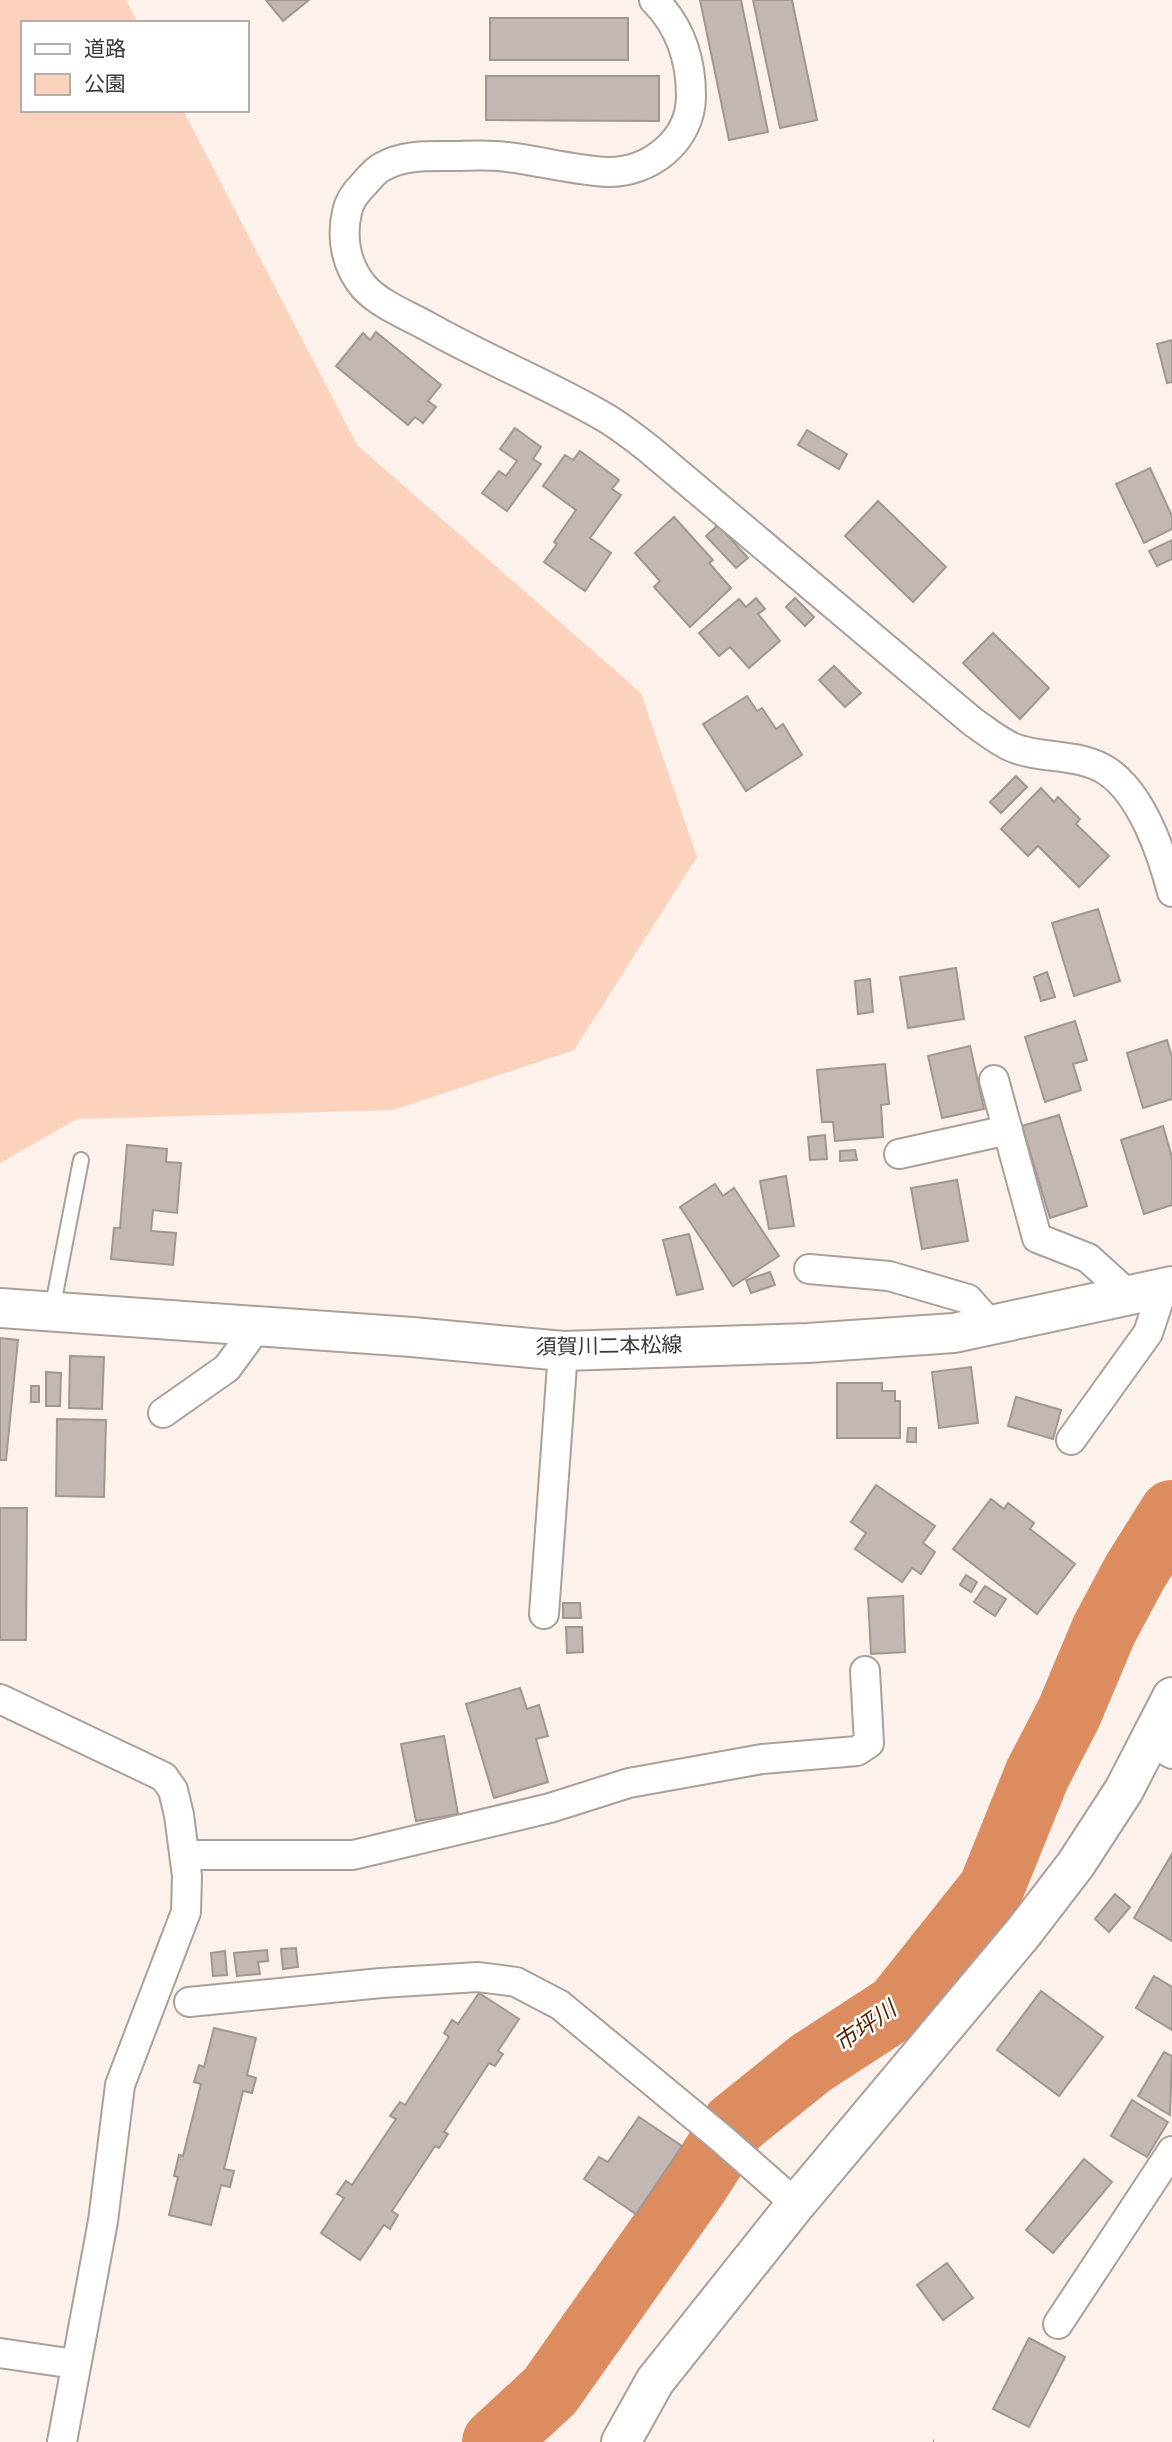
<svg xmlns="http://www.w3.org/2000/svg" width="1172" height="2442" viewBox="0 0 1172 2442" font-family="'Noto Sans','Noto Sans JP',sans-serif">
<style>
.green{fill:#fbd3bd}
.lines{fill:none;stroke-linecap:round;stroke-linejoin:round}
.river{stroke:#dc8c5f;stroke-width:66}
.building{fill:#c2b7b2;stroke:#a19791;stroke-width:2}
.lane-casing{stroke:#aaa09a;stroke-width:18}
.street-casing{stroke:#aaa09a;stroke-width:32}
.secondary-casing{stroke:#aaa09a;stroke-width:42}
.path{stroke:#958e8a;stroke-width:4.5;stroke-dasharray:3.5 5;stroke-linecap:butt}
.lane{stroke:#fff;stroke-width:14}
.street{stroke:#fff;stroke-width:28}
.secondary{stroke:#fff;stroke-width:38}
.labels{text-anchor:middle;stroke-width:5;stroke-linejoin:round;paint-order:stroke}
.street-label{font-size:21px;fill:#3b3735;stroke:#fff}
.water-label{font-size:23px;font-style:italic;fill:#562400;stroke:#fff}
</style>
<rect width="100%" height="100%" fill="#fcf1eb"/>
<polygon class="green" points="0,0 126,0 138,23 23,23 23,110 183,110 357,445 641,693 697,857 574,1050 393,1110 77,1119 0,1163"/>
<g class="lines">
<polyline class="river" points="495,2442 550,2391 694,2187 734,2125 811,2063 897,2007 991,1889 1037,1775 1069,1713 1104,1630 1135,1572 1172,1513"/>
</g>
<g class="building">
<polygon points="266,0 309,0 283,21"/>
<polygon points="700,0 741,0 768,132 729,140"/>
<polygon points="753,0 792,0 817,120 780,128"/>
<rect x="490" y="18" width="138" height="42"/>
<polygon points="486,76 659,76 659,121 486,120"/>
<polygon points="376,332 441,385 428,401 436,407 423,423 415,417 408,425 336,366 363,333 370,340"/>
<polygon points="1172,340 1172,382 1167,383 1157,344"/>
<polygon points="515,428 541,447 533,459 541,464 507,511 482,493 499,471 506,476 517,461 500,449"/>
<polygon points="807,430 847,454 839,469 798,445"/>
<polygon points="580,451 619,480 612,489 621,495 590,538 611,553 585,591 544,562 557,544 554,542 576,510 543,486 565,455 573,460"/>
<polygon points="1150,468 1172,516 1172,529 1144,543 1116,484"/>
<polygon points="878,501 946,567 913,602 845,536"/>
<polygon points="674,517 713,560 709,563 731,588 690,627 654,587 660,581 635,553"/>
<polygon points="718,525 748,558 736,568 706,536"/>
<polygon points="1172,540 1172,559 1157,566 1149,551"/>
<polygon points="756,598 765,609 758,614 780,641 749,668 730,647 719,656 699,633 739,599 746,607"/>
<polygon points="795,598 814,617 805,626 786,607"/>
<polygon points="993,633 1049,688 1020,719 963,663"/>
<polygon points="834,666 861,693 845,707 819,680"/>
<polygon points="747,696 757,711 762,708 776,729 783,724 802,755 746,791 703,724"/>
<polygon points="1016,776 1027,787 1001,813 990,802"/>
<polygon points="1041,788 1054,802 1058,797 1080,819 1076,824 1109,856 1079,887 1038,846 1028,856 1001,829"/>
<polygon points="1098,909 1120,981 1074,996 1052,923"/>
<polygon points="956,968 964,1019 908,1028 900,977"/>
<polygon points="1047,972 1055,997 1041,1001 1034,977"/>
<polygon points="870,979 873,1012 858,1014 855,981"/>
<polygon points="1075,1021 1087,1060 1073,1064 1081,1090 1045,1102 1025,1037"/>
<polygon points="1167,1040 1172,1057 1172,1099 1143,1108 1127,1053"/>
<polygon points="970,1046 984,1109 942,1118 928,1056"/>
<polygon points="885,1064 889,1104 881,1105 883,1137 835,1141 833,1122 822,1122 817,1070"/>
<polygon points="1059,1115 1087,1206 1050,1218 1022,1126"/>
<polygon points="1163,1126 1172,1157 1172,1205 1144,1214 1121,1140"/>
<polygon points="825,1135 827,1159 810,1160 808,1137"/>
<polygon points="127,1145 167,1149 166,1162 181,1163 177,1213 153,1210 151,1231 176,1233 173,1265 111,1259 114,1228 120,1228"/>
<polygon points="855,1150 857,1160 840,1161 840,1151"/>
<polygon points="786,1176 794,1226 769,1229 760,1181"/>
<polygon points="957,1180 968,1241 922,1249 911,1188"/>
<polygon points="715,1184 723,1196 734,1188 779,1256 733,1286 680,1207"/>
<polygon points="689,1234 703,1289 677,1295 663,1240"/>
<polygon points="770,1272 775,1285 751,1293 746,1280"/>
<polygon points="0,1338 18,1340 6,1460 0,1460"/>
<polygon points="70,1356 104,1357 102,1409 69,1408"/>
<polygon points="971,1367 978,1423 939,1428 932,1372"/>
<polygon points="46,1372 61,1373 60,1406 46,1406"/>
<polygon points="837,1383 882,1383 882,1391 895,1391 895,1401 900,1401 900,1438 837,1438"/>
<rect x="31" y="1386" width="8" height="16"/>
<polygon points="1016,1397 1061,1410 1053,1439 1008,1426"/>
<polygon points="57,1419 106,1420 104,1497 56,1496"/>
<polygon points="908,1428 916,1428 916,1442 907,1442"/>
<polygon points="876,1485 935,1526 923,1543 935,1552 921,1574 912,1568 902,1582 855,1549 866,1533 851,1522"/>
<polygon points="991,1499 1004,1509 1008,1503 1034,1523 1030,1529 1075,1564 1037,1614 953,1549"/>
<polygon points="0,1508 27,1508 26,1640 0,1640"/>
<polygon points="966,1575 977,1582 971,1592 960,1585"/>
<polygon points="985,1586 1006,1599 995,1616 974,1602"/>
<polygon points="903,1596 905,1652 871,1654 868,1598"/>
<polygon points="563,1603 580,1603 581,1618 563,1618"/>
<polygon points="566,1627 582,1627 583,1652 567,1653"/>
<polygon points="520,1688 527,1709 539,1705 548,1736 536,1739 548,1782 494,1798 466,1704"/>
<polygon points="444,1736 458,1814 416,1821 401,1744"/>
<polygon points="1172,1854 1172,1941 1134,1918"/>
<polygon points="1115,1894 1130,1907 1109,1932 1095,1919"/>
<polygon points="296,1948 298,1967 283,1969 281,1949"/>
<polygon points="267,1950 268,1961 258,1962 260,1974 237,1976 234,1953"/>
<polygon points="225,1951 227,1975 213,1976 211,1953"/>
<polygon points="1154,1976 1172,1987 1172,2030 1136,2008"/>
<polygon points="1041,1991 1103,2037 1059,2096 997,2050"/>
<polygon points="479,1993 519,2019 498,2051 503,2054 495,2066 489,2063 444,2132 448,2134 439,2148 435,2146 392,2211 398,2215 390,2229 384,2225 360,2260 321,2233 344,2198 337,2194 346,2181 352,2185 396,2119 390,2116 400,2102 405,2105 449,2037 444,2033 452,2020 458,2024"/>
<polygon points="214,2028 256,2038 247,2075 256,2078 252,2093 243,2091 224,2169 234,2171 230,2187 221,2185 211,2225 169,2215 178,2177 174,2176 179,2155 183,2156 201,2084 194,2082 199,2065 204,2067"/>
<polygon points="1164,2052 1172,2056 1170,2115 1138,2096"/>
<polygon points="1132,2100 1168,2122 1147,2157 1111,2136"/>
<polygon points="639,2117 682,2146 636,2214 584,2179 599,2157 608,2162"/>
<polygon points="1084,2159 1112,2182 1053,2253 1026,2230"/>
<polygon points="947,2263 973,2298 943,2320 917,2285"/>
<polygon points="1029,2338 1065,2357 1029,2427 993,2409"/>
</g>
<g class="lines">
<g class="lane-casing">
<polyline id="lane" points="52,1310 81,1160"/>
</g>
<g class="street-casing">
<g id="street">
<path d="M654,0C680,26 691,59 691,96C691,141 649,173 607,172C574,170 540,161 507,157C488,154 468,156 449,156C426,156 402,155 382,167C374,171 369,179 363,185C356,192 349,202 347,212C341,238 346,266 364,287C379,304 407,315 427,326C485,359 548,384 606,418C621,427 635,438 649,449L973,722C985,730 999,742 1014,748C1041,759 1080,753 1107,771C1142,794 1162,854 1172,892"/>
<polyline points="994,1080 1037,1238 1088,1258 1129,1295"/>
<polyline points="899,1154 1008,1130"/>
<polyline points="809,1269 889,1276 968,1299 991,1325"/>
<polyline points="163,1413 227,1368 257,1327"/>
<polyline points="1071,1440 1148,1333 1163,1288"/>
<polyline points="544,1614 563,1351"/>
<polyline points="0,1699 164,1777 173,1790 179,1815 187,1876 186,1912 120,2085 103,2221 62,2442"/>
<polyline points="1150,1741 1172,1754"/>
<polyline points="185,1855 353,1855 550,1808 629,1783 762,1759 857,1751 869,1743 865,1671"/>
<polyline points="189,2002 381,1983 478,1977 516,1982 560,2005 721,2138 796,2204"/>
<polyline points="1058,2324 1172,2151"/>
<polyline points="0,2353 75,2364"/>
</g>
</g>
<g class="secondary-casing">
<g id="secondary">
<polyline points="0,1308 412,1337 563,1351 808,1343 954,1333 1172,1286"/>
<polyline points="621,2442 655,2381 796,2204 1023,1933 1076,1864 1124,1790 1172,1697"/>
</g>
</g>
<polyline class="path" points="933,2442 934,2442"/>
<use href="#lane" class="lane"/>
<use href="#street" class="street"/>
<use href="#secondary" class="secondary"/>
</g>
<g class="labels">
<g class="street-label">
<text transform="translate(609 1346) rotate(-1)" y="7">須賀川二本松線</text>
</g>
<g class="water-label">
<text transform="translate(865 2026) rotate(-35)" y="8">市坪川</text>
</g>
</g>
<rect x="21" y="21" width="228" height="91" fill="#ffffff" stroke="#b1afae" stroke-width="2"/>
<rect x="35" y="44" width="35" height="10" fill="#ffffff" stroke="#b1afae" stroke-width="2"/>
<text x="84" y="56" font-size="21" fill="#3b3735">道路</text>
<rect x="35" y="74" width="35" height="21" fill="#fbd3bd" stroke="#b1afae" stroke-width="2"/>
<text x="84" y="91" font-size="21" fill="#3b3735">公園</text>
</svg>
